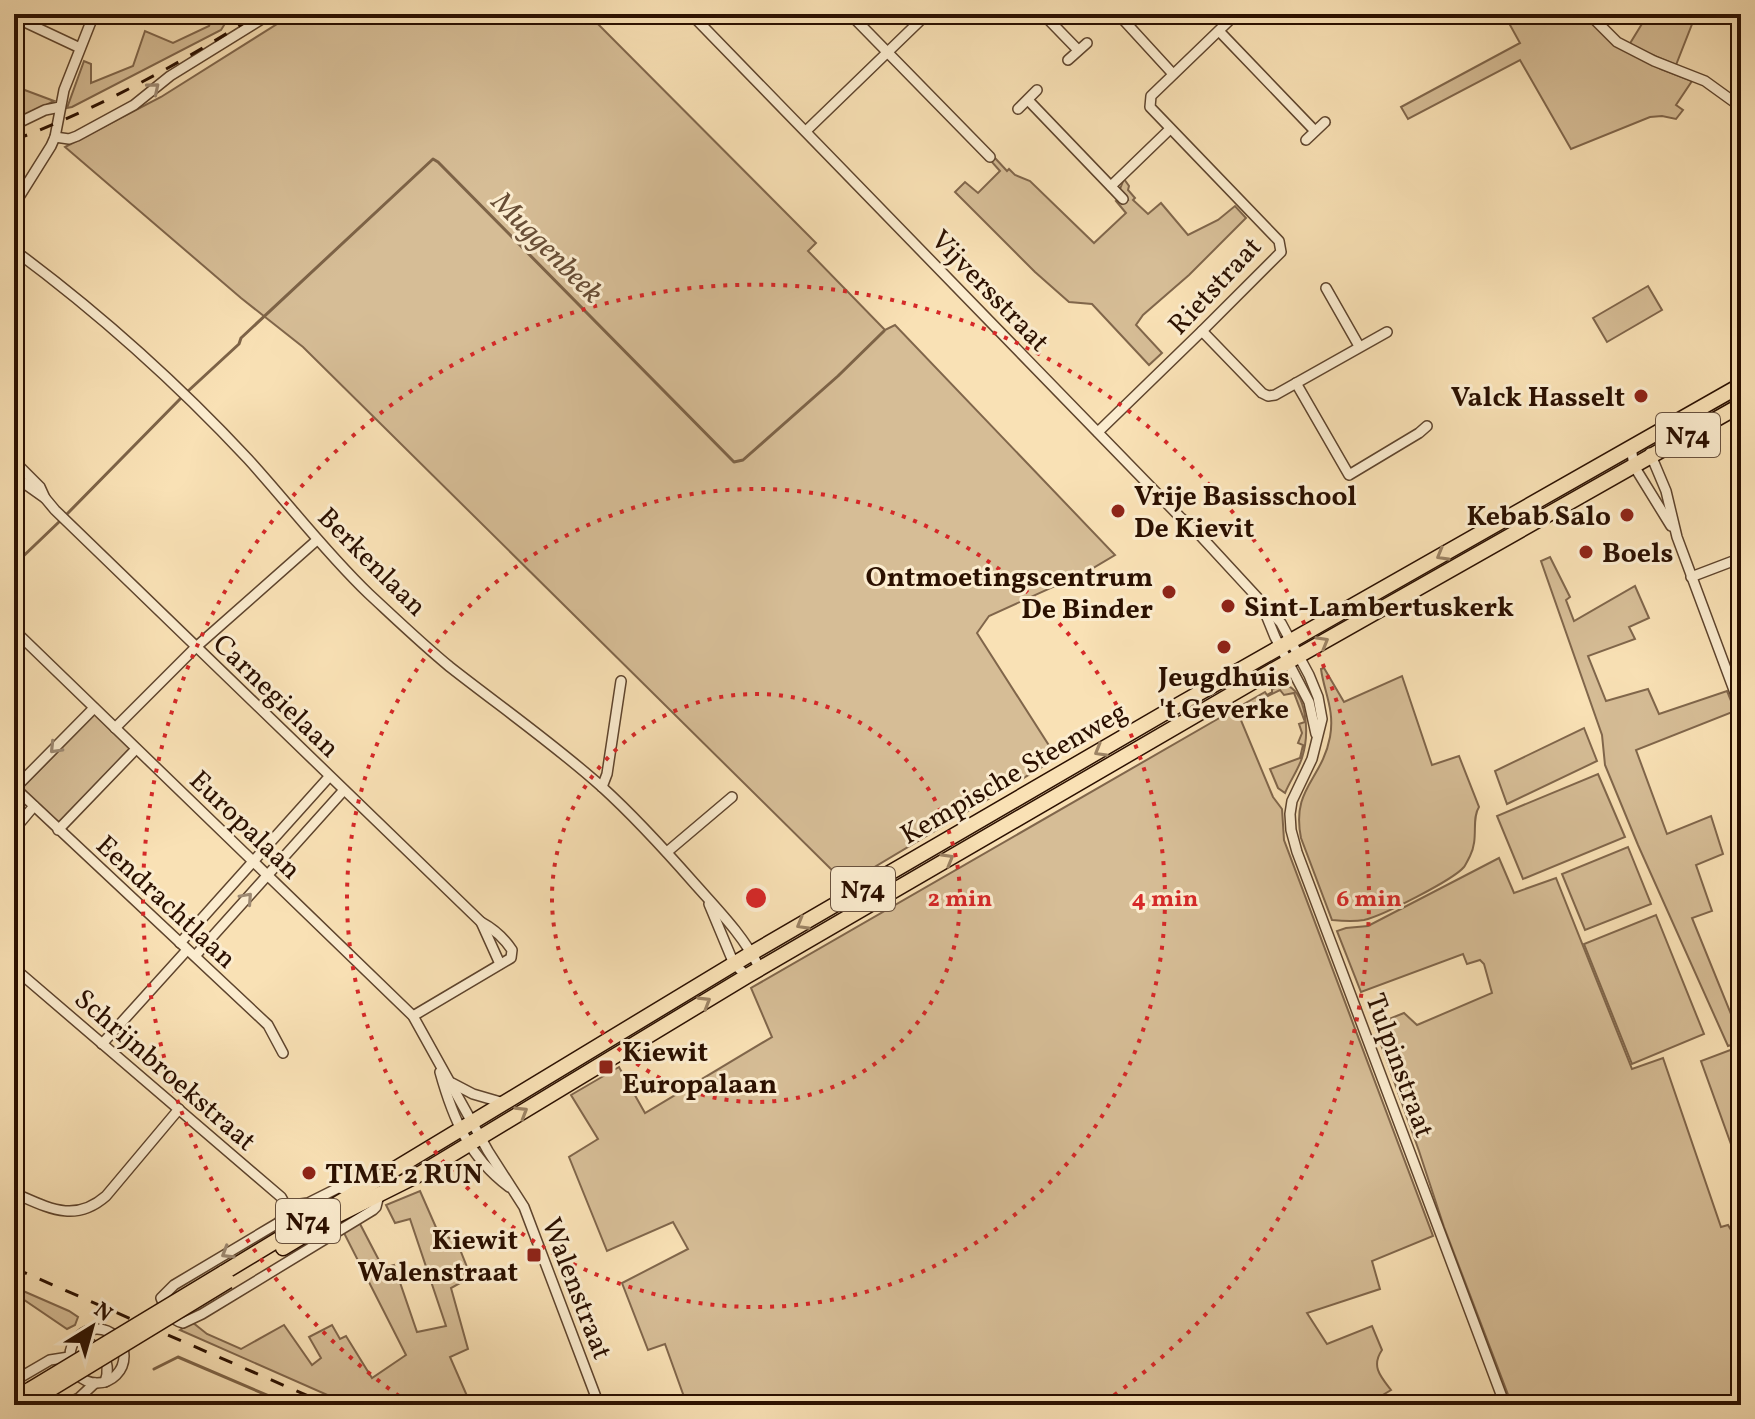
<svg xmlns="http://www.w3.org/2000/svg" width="1755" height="1419" viewBox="0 0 1755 1419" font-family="Vollkorn,serif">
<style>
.green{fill:#d6bd96;stroke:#80664b;stroke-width:2}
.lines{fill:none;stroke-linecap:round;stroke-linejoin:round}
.stream{stroke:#7d6347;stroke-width:3}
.minor-casing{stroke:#5e442d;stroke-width:12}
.primary-casing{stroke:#2b1000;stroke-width:17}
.minor{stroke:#fbeccf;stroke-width:9}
.primary{stroke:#f9e1b5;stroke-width:14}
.rail{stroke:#2b1000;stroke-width:3;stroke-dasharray:14 14;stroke-linecap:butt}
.primary-bridge-casing{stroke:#2b1000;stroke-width:17;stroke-linecap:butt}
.primary-bridge{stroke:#f9e1b5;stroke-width:14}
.oneway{stroke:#9d8972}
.oneway2{stroke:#9c8364}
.ring{fill:none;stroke:#d62828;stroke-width:4;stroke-dasharray:4 8}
.poi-dot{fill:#8f2418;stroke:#fbeccf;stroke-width:3}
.labels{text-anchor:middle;stroke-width:6;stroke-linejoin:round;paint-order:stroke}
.shield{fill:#fbeccf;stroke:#69523e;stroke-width:2}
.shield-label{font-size:26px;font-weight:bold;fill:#2b1000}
.street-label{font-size:28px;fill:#2b1000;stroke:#fbeccf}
.poi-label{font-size:28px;font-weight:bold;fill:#2b1000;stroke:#fbeccf;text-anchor:start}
.water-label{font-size:30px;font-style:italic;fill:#684e36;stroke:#fbeccf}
.centre{fill:#d62828;stroke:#fbeccf;stroke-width:4}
.ring-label{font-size:24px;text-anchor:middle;font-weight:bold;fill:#d62828;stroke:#fbeccf;stroke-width:6;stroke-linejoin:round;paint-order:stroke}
</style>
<rect width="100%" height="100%" fill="#f9e1b5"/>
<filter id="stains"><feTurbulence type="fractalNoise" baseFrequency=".0025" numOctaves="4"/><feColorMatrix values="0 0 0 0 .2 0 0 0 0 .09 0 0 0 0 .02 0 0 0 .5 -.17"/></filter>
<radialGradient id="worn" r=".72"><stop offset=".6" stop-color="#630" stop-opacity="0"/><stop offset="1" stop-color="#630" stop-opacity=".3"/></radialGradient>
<g class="green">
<polygon points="214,14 227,16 226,22 221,30 72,107 67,108 84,61 91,64 91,83 133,66 145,31 173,43 209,26"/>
<polygon points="293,14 588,14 816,243 808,251 885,330 895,325 1115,555 1088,571 989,616 977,633 1057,758 846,884 303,347 241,298 65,147 161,97"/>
<polygon points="1522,14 1583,14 1609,38 1661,69 1692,81 1676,105 1683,110 1676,119 1662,116 1650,117 1571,149 1520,60 1408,119 1401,107 1520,43 1510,25"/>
<polygon points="1648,14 1696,14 1676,65 1629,45"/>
<polygon points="14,86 54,101 14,122"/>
<polygon points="995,158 1007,171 1009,169 1015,175 1030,181 1094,243 1126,213 1116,201 1118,200 1122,204 1128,200 1120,189 1124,179 1129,186 1128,190 1135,198 1133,200 1148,214 1161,203 1188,235 1218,220 1235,206 1246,218 1189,275 1143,315 1136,325 1162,353 1149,365 1092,304 1069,302 1035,272 955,192 965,182 978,193 1000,171 991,161"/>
<polygon points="1648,286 1662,310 1607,342 1593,318"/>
<polygon points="1550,557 1570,597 1566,600 1574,621 1635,586 1649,618 1629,627 1635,639 1588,656 1606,701 1648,689 1659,714 1727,691 1735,711 1636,750 1667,834 1711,816 1723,854 1696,865 1712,911 1692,918 1733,1019 1741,1017 1741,1042 1728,1046 1638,845 1605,765 1602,735 1541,561"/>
<path d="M1324,668L1344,702L1402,676L1432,765L1459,756L1479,807C1471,819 1479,839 1470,856C1470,856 1465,866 1464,867C1453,880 1382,916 1364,920C1353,922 1342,921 1332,920L1301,838C1291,788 1322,780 1330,737C1335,710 1324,692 1321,669Z"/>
<path d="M1284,684C1309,692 1309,736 1302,758C1298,770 1290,781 1285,793L1278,788L1270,769L1300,758L1303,745L1298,743L1302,733L1299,724L1305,722L1294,693L1284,695L1280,690L1258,701L1261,707L1240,718L1273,797L1282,809L1284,840L1433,1236L1372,1261L1380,1289L1307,1313L1327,1344L1372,1326L1382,1350C1371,1366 1380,1376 1391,1390L1366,1405H687L665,1344L648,1350L622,1283L688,1249L673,1222L607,1251L569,1157L598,1139L571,1095L619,1067L645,1113L772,1037L751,988L1235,709L1265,692L1267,695L1272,692V689Z"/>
<polygon points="95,714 130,749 58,824 21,789"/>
<polygon points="1584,728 1597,761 1507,804 1495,771"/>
<polygon points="1598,774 1625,837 1523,879 1497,816"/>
<polygon points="1628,847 1651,904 1585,930 1562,874"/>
<polygon points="1499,858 1514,893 1556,878 1632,1069 1663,1058 1721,1227 1728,1225 1734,1235 1741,1243 1741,1405 1512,1405 1444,1227 1419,1151 1374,1025 1404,1013 1417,1025 1492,993 1484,964 1480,960 1467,964 1463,954 1361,992 1337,931 1346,928 1368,926"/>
<polygon points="1656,915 1704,1034 1632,1064 1584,944"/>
<polygon points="1741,1046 1741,1172 1701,1061"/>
<polygon points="420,1191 438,1232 457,1242 471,1277 451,1288 468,1349 450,1357 471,1405 350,1405 180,1330 192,1322 207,1334 241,1349 284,1325 312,1365 321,1358 309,1337 332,1325 340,1339 346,1336 372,1378 406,1355 343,1231 359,1222 383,1268 394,1265 417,1332 446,1326 410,1219 395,1223 386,1205"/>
<polygon points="14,1287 69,1311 78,1317 75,1325 67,1329 14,1293"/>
</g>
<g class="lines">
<g class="stream">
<polyline points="187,392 239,344 241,338 433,159 438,162 734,462 743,460 838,376 884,331"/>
<polyline points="66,515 183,396"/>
<polyline points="14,565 60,521"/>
<polyline points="14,1348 23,1362"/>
<polyline points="154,1369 178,1357 290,1405"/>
</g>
<g class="minor-casing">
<g id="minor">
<polyline points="691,14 1180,517 1196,531 1281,623 1309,675 1318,697 1322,719 1312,759 1292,801 1290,814 1291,830 1297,852 1505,1405"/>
<polyline points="850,14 990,157"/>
<polyline points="1043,14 1078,50"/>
<polyline points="1118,14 1173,74"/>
<polyline points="1589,14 1617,42 1654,61 1705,81 1741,107"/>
<polyline points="14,17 80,48"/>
<polyline points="1219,31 1315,131"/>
<polyline points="1068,60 1087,43"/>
<polyline points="1028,100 1123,199"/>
<polyline points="1018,109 1037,90"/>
<polyline points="14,125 45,110 60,107"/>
<polyline points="806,131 927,14"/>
<polyline points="55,137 69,139 77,136 134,105 170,76 270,14"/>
<polyline points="1306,140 1325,122"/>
<polyline points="1111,186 1170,129"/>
<polyline points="14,205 51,146 55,137 64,90 94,14"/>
<path d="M14,250C99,313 176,382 248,459C289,504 325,552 369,594C396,619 422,644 450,667C501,707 554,744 602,787C635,817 665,850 694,883C718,910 744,936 760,969"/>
<polyline points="1326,288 1359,346"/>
<polyline points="1202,331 1262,393 1268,396 1275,395 1387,332"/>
<polyline points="1296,383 1349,475 1419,433 1427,426"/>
<polyline points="1098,432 1202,331 1281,252 1279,241 1150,107 1151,96 1236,14"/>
<polyline points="1631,447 1634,466 1671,526"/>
<polyline points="1650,453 1666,491 1677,537 1741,709"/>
<path d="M14,461L40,487L45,498L55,510L481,922C494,929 504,938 512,950L511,958L413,1016"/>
<polyline points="14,476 45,498"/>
<polyline points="1691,577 1741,558"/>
<polyline points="1262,605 1275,637 1309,702 1316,734"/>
<polyline points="14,630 413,1016 488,1151 524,1207 599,1405"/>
<polyline points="115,728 196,647 317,540"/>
<polyline points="14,787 268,1025 283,1053"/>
<polyline points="602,787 607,774 621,681"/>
<polyline points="15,788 94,708"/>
<polyline points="14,830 34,806"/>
<polyline points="58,830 136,749"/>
<polyline points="667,852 732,797"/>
<polyline points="709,904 734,964 747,976"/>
<polyline points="481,922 500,964"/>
<polyline points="180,943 329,777"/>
<polyline points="195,956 344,790"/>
<polyline points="14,968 281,1197 286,1206"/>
<polyline points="102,1044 187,950"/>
<path d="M440,1072C453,1119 469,1157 509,1187"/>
<polyline points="452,1083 473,1094 504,1103"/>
<polyline points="14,1136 16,1137"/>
<path d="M14,1193C47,1207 74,1224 106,1196L179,1109"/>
<path d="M286,1206L285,1215L278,1223L174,1285L161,1298C166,1311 169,1319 183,1323L202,1314L373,1210L376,1207L379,1195"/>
<polyline points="286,1206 308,1203 338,1188 359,1191"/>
<circle cx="97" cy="1356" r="27"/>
<path d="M76,1339C98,1343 113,1359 105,1382"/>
<polyline points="14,1381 50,1360 69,1357"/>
<polyline points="63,1405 79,1398 95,1383"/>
</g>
</g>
<g class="primary-casing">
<g id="primary">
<polyline points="283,1248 338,1215 418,1175 747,976 1263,676 1741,405"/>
<polyline points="223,1273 752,953 1180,704 1741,385"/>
<polyline points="14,1399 31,1389"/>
</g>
</g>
<use href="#minor" class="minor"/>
<use href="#primary" class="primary"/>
<g class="rail">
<path d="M14,140C100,108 181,63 258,14"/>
<polyline points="14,1268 329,1405"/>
</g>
<g class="primary-bridge-casing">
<g id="primary-bridge">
<polyline points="31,1389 223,1273"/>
<polyline points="36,1398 228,1281"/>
</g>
</g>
<use href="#primary-bridge" class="primary-bridge"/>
</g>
<defs><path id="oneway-chevron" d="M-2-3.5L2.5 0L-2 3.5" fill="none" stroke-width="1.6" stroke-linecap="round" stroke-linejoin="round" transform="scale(2)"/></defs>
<g class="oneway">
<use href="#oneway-chevron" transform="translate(154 88) rotate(-40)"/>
<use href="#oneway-chevron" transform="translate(55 748) rotate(134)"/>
<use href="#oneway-chevron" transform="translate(247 898) rotate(-48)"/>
<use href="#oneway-chevron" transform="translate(227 1253) rotate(149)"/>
</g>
<g class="oneway2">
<use href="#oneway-chevron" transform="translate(1442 555) rotate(150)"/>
<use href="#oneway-chevron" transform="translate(1323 642) rotate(-30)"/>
<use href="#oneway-chevron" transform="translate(1100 751) rotate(150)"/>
<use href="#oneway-chevron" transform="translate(948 859) rotate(-30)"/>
<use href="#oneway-chevron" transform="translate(802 924) rotate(150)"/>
<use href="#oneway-chevron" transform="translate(705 1002) rotate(-31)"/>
<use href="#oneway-chevron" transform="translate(522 1112) rotate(-31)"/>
</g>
<g class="ring">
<circle cx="756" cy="898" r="204"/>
<circle cx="756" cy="898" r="409"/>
<path d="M409 1403A613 613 0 1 1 1103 1403"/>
</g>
<g class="poi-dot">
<circle cx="1641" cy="396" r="8"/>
<circle cx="1118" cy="511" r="8"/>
<circle cx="1627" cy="515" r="8"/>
<circle cx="1586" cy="552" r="8"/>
<circle cx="1169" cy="592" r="8"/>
<circle cx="1228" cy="606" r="8"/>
<circle cx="1224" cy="647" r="8"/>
<rect x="598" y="1059" width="16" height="16" rx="4"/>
<circle cx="309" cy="1173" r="8"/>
<rect x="526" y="1247" width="16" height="16" rx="4"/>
</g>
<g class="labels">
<g class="shield">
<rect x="1656" y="413" width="64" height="44" rx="6"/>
<rect x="831" y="867" width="64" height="44" rx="6"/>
<rect x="276" y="1199" width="64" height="44" rx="6"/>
</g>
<g class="shield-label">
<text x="1688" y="444">N74</text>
<text x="863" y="898">N74</text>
<text x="308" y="1230">N74</text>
</g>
<g class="street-label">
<text transform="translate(1214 285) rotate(-47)" y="10">Rietstraat</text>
<text transform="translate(991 290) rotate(46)" y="10">Vijversstraat</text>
<text transform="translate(373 561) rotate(45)" y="10">Berkenlaan</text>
<text transform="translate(277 695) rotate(44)" y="10">Carnegielaan</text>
<text transform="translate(1013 772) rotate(-30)" y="10">Kempische Steenweg</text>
<text transform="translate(246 824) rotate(44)" y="10">Europalaan</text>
<text transform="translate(167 901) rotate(43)" y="10">Eendrachtlaan</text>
<text transform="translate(1401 1065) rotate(70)" y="10">Tulpinstraat</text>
<text transform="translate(166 1069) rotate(41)" y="10">Schrijnbroekstraat</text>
<text transform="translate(578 1288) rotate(69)" y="10">Walenstraat</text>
</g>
<g class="poi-label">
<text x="1625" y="406" text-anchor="end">Valck Hasselt</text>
<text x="1134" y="505">Vrije Basisschool<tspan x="1134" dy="32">De Kievit</tspan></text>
<text x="1611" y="525" text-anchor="end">Kebab Salo</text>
<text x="1602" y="562">Boels</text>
<text x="1153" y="586" text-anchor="end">Ontmoetingscentrum<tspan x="1153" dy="32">De Binder</tspan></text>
<text x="1244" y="616">Sint-Lambertuskerk</text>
<text x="1224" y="686" text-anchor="middle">Jeugdhuis<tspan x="1224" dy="32">'t Geverke</tspan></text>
<text x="622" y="1061">Kiewit<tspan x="622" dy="32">Europalaan</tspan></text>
<text x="325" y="1183">TIME 2 RUN</text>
<text x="518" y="1249" text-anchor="end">Kiewit<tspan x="518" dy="32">Walenstraat</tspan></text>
</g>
<g class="water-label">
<text transform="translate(548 247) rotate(45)" y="10">Muggenbeek</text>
</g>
</g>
<circle cx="756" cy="898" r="12" class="centre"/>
<g class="ring-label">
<text x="960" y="906">2 min</text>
<text x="1165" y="906">4 min</text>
<text x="1369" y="906">6 min</text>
</g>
<rect width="1755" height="1419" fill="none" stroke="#f9e1b5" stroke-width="48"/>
<rect x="16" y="16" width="1723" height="1387" fill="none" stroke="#2b1000" stroke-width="4"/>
<rect x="24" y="24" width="1707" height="1371" fill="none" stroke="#2b1000" stroke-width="2"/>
<g transform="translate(92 1327) rotate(37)" stroke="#fbeccf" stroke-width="6" paint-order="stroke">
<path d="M0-6L14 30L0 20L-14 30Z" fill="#2b1000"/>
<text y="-12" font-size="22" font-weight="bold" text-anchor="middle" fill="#2b1000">N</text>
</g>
<rect width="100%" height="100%" filter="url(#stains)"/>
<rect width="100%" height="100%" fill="url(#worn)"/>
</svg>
